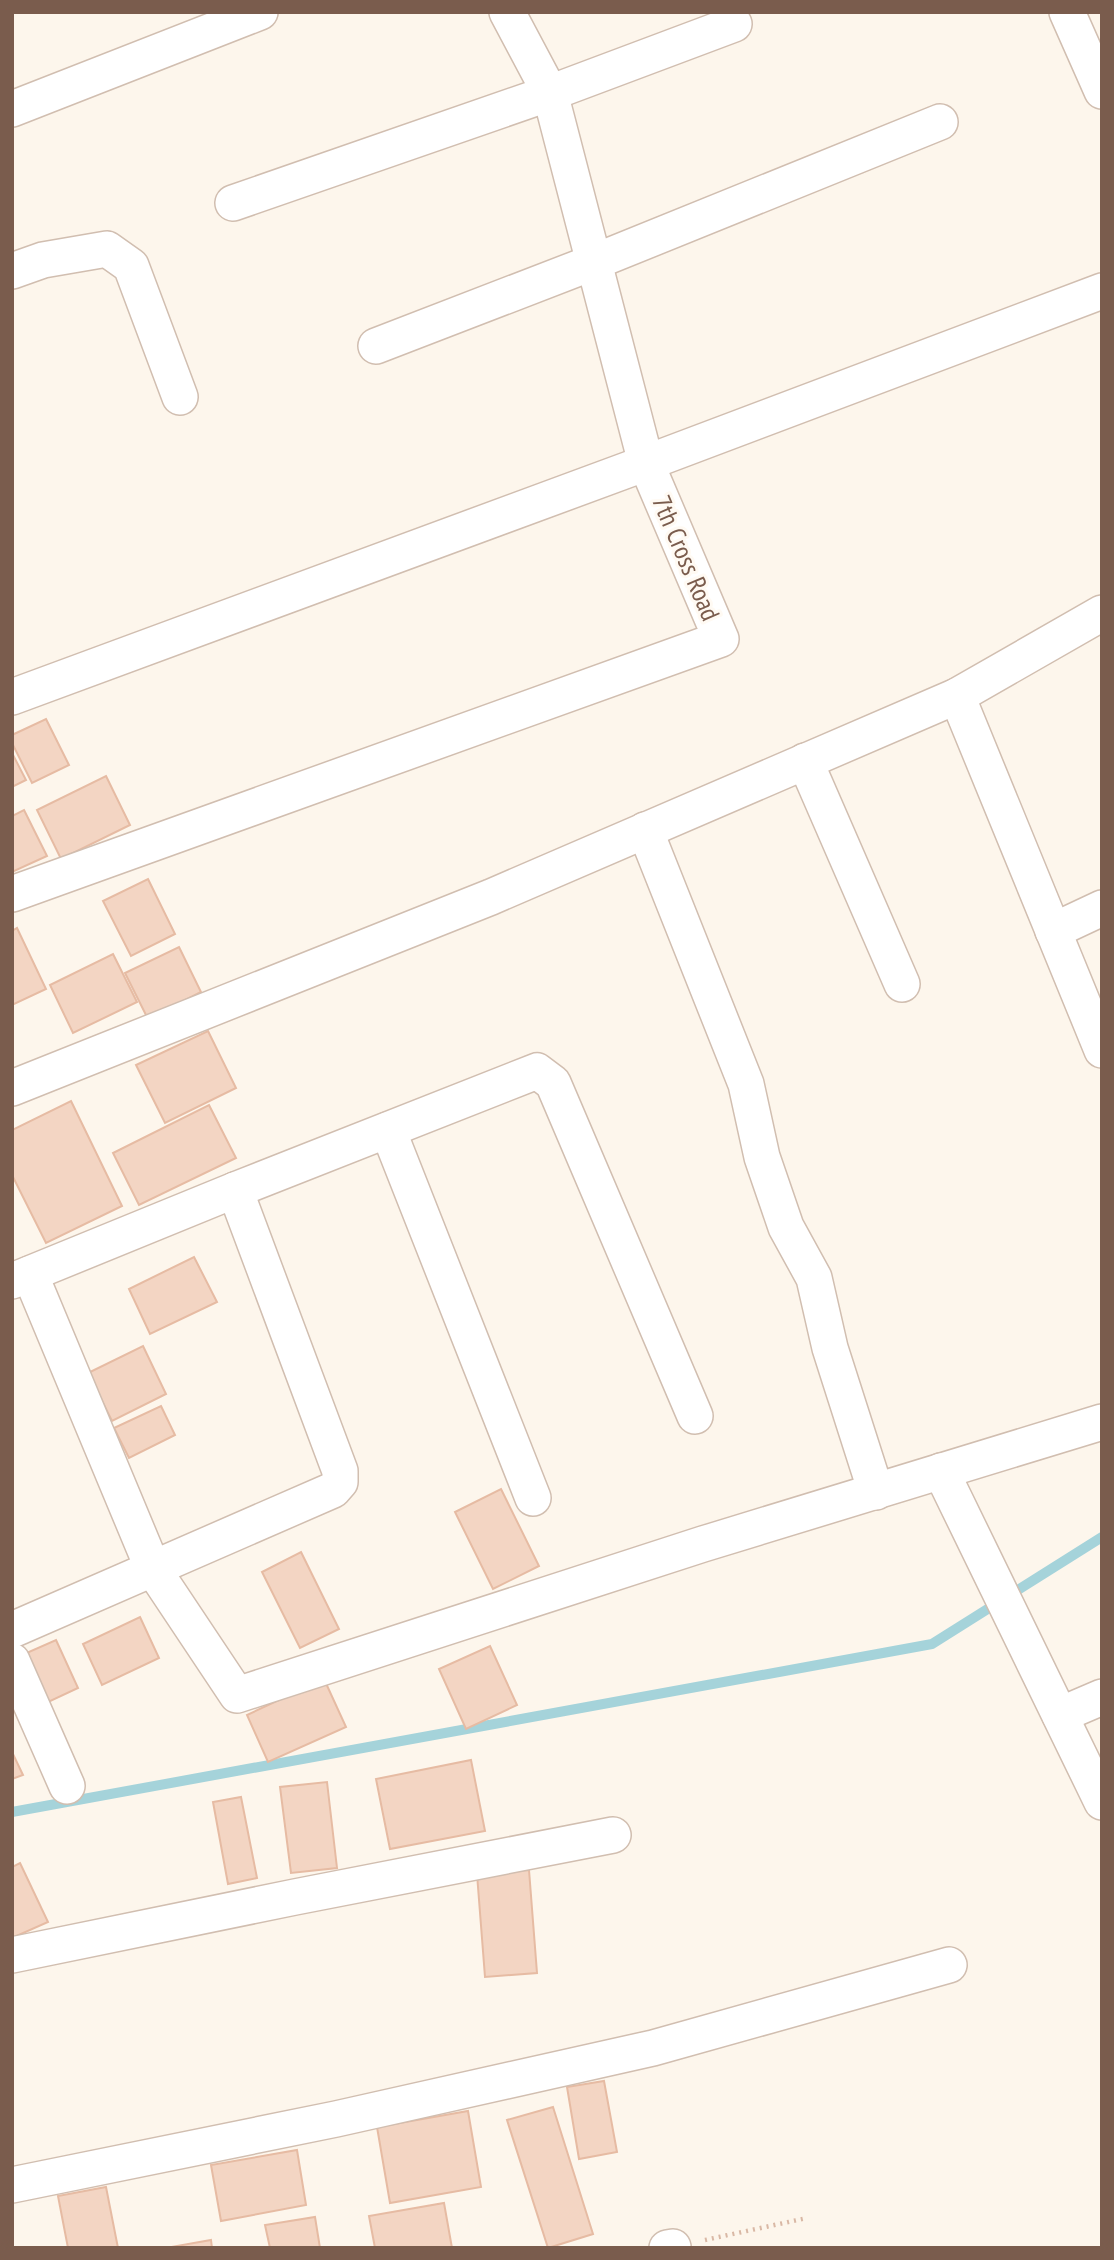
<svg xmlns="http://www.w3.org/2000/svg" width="1114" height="2260" viewBox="0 0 1114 2260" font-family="'PT Sans Narrow',sans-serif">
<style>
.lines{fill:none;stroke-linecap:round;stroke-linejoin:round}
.stream{stroke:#a5d3da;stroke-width:10}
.building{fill:#f3d5c3;stroke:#e6bba3;stroke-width:2}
.minor-casing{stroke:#d1beb0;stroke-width:38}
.path{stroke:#d9b8a5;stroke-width:4.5;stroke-dasharray:2 5;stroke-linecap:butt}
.minor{stroke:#fff;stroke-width:35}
.labels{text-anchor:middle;stroke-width:6;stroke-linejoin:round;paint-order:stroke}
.street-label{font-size:26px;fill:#7a5c4d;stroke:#fffaf3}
</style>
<rect width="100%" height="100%" fill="#fdf6ec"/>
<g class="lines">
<polyline class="stream" points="12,1812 932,1644 1102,1537"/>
</g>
<g class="building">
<polygon points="46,719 69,765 32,783 12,743 12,735"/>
<polygon points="12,753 26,780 12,787"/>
<polygon points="106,776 130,825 61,859 37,810"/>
<polygon points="24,810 47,856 12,872 12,816"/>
<polygon points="148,879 175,934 131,956 103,901"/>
<polygon points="17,928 46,989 12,1005 12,931"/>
<polygon points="179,947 201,992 148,1019 125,973"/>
<polygon points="113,954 137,1002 73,1033 50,985"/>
<polygon points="208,1031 236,1088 165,1123 136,1065"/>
<polygon points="71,1101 122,1206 46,1243 12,1175 12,1130"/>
<polygon points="209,1105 236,1158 139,1205 113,1153"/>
<polygon points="194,1257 217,1302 150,1334 129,1289"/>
<polygon points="143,1346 166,1394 112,1421 88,1373"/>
<polygon points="161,1406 175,1435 129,1458 114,1428"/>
<polygon points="501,1489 539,1566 493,1589 455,1512"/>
<polygon points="301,1552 339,1629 300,1648 262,1572"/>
<polygon points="140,1617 159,1658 102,1685 83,1644"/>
<polygon points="56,1640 78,1688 44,1704 22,1655"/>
<polygon points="490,1646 517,1705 466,1729 439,1669"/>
<polygon points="324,1679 346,1727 268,1762 247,1715"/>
<polygon points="12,1752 23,1775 12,1779"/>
<polygon points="471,1760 485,1831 390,1849 376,1779"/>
<polygon points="327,1782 337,1868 291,1873 280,1787"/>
<polygon points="241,1797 257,1878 228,1884 213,1802"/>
<polygon points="20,1863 48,1922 12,1938 12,1867"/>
<polygon points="529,1870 537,1973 485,1977 477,1874"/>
<polygon points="604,2081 617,2152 579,2159 567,2087"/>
<polygon points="553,2107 593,2234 548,2248 507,2120"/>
<polygon points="468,2111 481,2187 390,2203 377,2127"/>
<polygon points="297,2150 306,2205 221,2221 211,2165"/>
<polygon points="106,2187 118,2248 68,2248 58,2196"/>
<polygon points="444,2203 452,2248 375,2248 369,2216"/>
<polygon points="315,2217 320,2248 270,2248 265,2225"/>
<polygon points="211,2240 212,2248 171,2248 171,2247"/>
</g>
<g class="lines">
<g class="minor-casing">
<g id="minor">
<polyline points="1067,12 1102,91"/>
<polyline points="12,109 260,12"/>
<polyline points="233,203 550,93 734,24"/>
<polyline points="12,271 43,260 107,249 131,266 180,397"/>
<polyline points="376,346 594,262 940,122"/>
<polyline points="957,696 1102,1050"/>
<polyline points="12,697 646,463 1102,291"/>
<polyline points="805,761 902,984"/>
<polyline points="645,830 746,1084 762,1157 786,1227 814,1278 830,1348 876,1492"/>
<polyline points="12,894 721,639 646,463 550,93 507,12"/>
<polyline points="1053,931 1102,908"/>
<polyline points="12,1088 491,897 957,696 1102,613"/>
<polyline points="388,1130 533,1498"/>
<polyline points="30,1274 153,1569 237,1695 703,1544 1102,1422"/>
<polyline points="12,1281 235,1190 537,1071 553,1083 695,1416"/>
<polyline points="941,1471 1102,1802"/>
<polyline points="12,1630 333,1490 340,1482 340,1471 235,1190"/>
<polyline points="12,1661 67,1786"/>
<polyline points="1060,1715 1102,1697"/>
<polyline points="12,1955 295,1897 613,1835"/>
<polyline points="12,2185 336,2119 653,2048 949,1965"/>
<polyline points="667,2248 673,2247"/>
</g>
</g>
<polyline class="path" points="705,2240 807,2218"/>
<use href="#minor" class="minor"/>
</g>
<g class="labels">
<g class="street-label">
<text transform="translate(686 558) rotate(67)" y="9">7th Cross Road</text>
</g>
</g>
<rect width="1114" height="2260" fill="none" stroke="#7a5c4d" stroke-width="28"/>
</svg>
